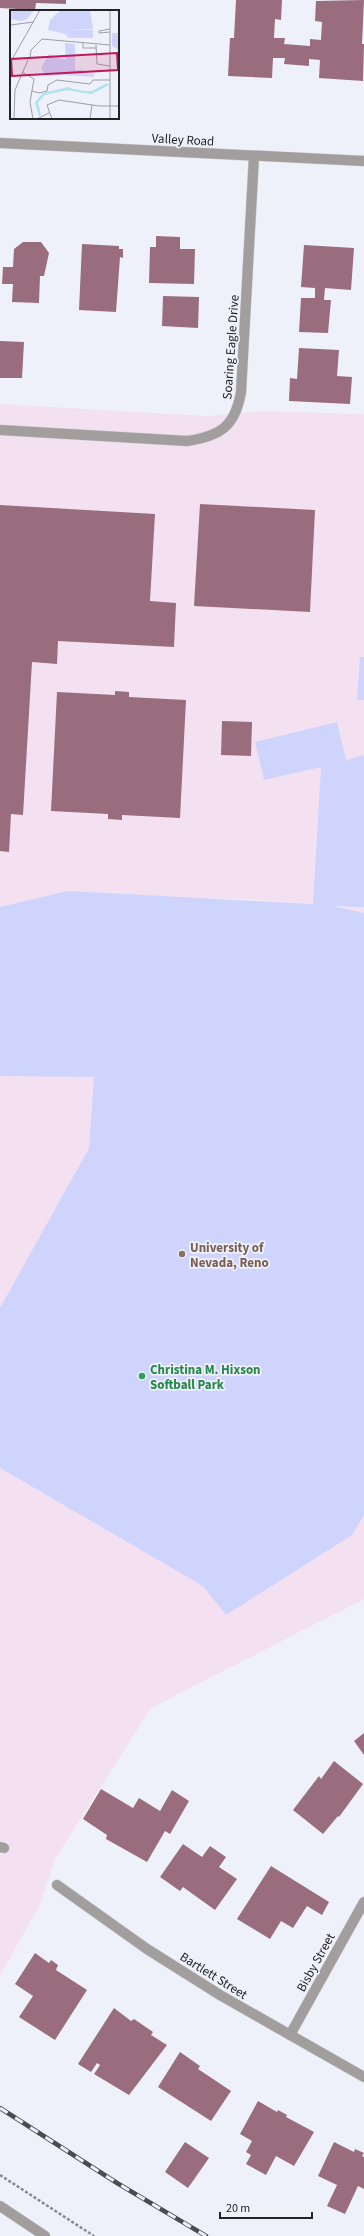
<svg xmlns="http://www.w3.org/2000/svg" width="364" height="2236" viewBox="0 0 364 2236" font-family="'Source Sans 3',sans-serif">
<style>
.education{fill:#f3e1f2;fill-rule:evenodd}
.green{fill:#cfd4fd}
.building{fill:#996d7d}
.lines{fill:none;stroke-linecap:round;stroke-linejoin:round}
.minor-casing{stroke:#caccd4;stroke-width:11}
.path{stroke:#888990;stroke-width:2.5;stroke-dasharray:3 2;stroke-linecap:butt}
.minor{stroke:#a39e9e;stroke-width:10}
.rail-casing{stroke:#4b4b50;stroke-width:4.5}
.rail{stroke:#eff1fa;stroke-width:3;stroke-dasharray:9;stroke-linecap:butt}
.education-dot{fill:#8d6e63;stroke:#eff1fa;stroke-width:1.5}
.leisure-dot{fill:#2e9e5b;stroke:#eff1fa;stroke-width:1.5}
.labels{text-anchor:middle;stroke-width:3.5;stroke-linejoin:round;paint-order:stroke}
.street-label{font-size:13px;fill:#232327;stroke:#eff1fa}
.education-label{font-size:13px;font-weight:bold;fill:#785e54;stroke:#eff1fa;text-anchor:start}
.leisure-label{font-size:13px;font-weight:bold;fill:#27864d;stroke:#eff1fa;text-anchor:start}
.inset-river{fill:none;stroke:#aae6e9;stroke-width:2}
.inset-road{fill:none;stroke:#9d9fa6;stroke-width:1}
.view{fill:#c2185b;fill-opacity:0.15;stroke:#c2185b;stroke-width:2}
.inset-edge{fill:none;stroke:#232327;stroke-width:2}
</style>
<rect width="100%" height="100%" fill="#eff1fa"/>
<path class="education" d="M0,404L207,416L261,411L364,414V1599L151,1708L55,1859L40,1904L0,1976ZM172,897L241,899L345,906V907Z"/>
<g class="green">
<polygon points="360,657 364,657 364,700 357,700"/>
<polygon points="337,722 346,760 364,755 364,907 333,906 364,913 364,1515 352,1535 226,1615 203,1586 0,1468 0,1308 89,1148 94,1077 0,1076 0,907 68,891 313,904 321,767 264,780 255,742"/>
</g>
<g class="building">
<polygon points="0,0 66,0 66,4 36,3 35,10 0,8"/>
<polygon points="236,0 282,0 281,20 275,19 274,38 285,38 284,44 310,46 310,39 321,40 322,22 315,21 316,1 364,0 362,44 364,44 363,81 319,78 320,60 309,59 309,66 284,64 285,58 273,58 272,78 228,76 230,38 234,38"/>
<polygon points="156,236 180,237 180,249 195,249 194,284 149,283 150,247 156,247"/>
<polygon points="23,242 41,242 49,253 44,276 40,276 39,303 12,302 13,284 2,284 3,267 13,267 14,249"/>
<polygon points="82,244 119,246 119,249 123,249 123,258 120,257 116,312 79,310"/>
<polygon points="304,245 354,248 351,290 325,288 324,300 331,300 328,333 299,332 301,298 315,298 315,288 301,287"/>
<polygon points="163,296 199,297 198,328 162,326"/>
<polygon points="0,341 24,342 22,378 0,378"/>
<polygon points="299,348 339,350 337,376 352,377 350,404 289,401 290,378 297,379"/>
<polygon points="200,504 315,510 310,612 194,606"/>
<polygon points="0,505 155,514 150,601 176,603 174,647 58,641 57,664 32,662 23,815 11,814 9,852 0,851"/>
<polygon points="115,691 129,692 129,697 186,700 180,818 122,815 122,820 108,819 108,814 51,811 57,692 115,695"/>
<polygon points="222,721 252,722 251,756 221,755"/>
<polygon points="364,1733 364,1755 354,1741"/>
<polygon points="334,1761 363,1784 339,1817 338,1816 323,1834 293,1810 319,1776 321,1779"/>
<polygon points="101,1789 133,1808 139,1798 160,1811 172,1790 189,1801 170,1834 165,1831 147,1862 106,1839 107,1835 83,1819"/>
<polygon points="183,1844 202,1857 210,1846 226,1857 219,1867 237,1879 215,1910 183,1887 180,1891 160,1877"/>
<polygon points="271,1866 329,1902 322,1915 307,1906 293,1928 281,1921 270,1939 237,1919"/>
<polygon points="35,1953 49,1963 51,1960 58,1965 56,1970 87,1990 55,2040 19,2017 33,1996 15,1984"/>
<polygon points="114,2008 131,2021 134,2019 153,2032 151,2035 167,2045 129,2095 94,2074 100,2065 97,2063 91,2072 78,2064"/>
<polygon points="180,2052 200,2066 198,2069 231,2091 211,2121 158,2087"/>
<polygon points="258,2101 277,2112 278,2110 287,2115 286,2117 314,2132 294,2166 276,2156 266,2175 246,2164 251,2155 246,2152 252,2141 240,2134"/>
<polygon points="185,2142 209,2158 188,2188 165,2172"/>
<polygon points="334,2142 354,2152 355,2149 364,2153 362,2156 364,2157 364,2189 358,2186 345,2214 327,2206 337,2185 318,2176"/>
</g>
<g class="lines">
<g class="minor-casing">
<g id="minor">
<polyline points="0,143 364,161"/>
<path d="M0,430L187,441C220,436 235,427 241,392L254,156"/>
<polyline points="0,1847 4,1848"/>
<polyline points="57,1885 147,1949 220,1995 364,2077"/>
<polyline points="290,2035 364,1902"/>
<polyline points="0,2206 45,2236"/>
</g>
</g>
<polyline class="path" points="0,2175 94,2236"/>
<use href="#minor" class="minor"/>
<g class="rail-casing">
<polyline id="rail" points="0,2108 117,2183 206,2236"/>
</g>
<use href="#rail" class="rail"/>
</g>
<circle class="education-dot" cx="182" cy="1254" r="4"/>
<circle class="leisure-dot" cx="142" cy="1376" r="4"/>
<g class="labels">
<g class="street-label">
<text transform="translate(183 139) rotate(3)" y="5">Valley Road</text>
<text transform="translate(230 347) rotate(-86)" y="5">Soaring Eagle Drive</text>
<text transform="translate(315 1962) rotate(-61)" y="5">Bisby Street</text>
<text transform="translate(214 1975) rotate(32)" y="5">Bartlett Street</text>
</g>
<g class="education-label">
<text x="190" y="1252">University of<tspan x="190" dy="15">Nevada, Reno</tspan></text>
</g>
<g class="leisure-label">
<text x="150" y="1374">Christina M. Hixson<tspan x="150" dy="15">Softball Park</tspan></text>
</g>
</g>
<g transform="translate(10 10)">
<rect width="109" height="109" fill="#eff1fa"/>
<path d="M0,0H24L17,9L11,11L0,9ZM51,0H80L83,19L57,20H83V28H58L57,22V27L55,24L38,20L40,10ZM102,23H109V40L102,36ZM55,33L65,34V60H71L72,57L73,63L84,64V67L35,64L31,58L39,44L56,50ZM96,74L99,75L82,84L57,80L34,85L28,92L31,105L29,106L26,91L33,83L58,77L69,81H82Z" fill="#cfd4fd"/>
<path class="inset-river" d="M30,105L26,93L34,84L57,79L81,83L98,74"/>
<path class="inset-road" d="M100,0V109M0,15L24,12M100,19L89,21V23L100,22M73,33V38H86M86,35L87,54L100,56M20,48L21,40L32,29L100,35M0,53L30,0M12,62L24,69L20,92L23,109M22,81L29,83L37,81L38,75L47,70L80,74L83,70H100M4,109L5,80L18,50M27,109L39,103M42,109L37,95L49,90L89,96H109M48,109H70M80,109L82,95"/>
<path class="view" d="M107,43L108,60L2,66L1,49Z"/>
<rect width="109" height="109" class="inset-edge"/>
</g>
<path d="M220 2212v6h92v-6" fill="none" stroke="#232327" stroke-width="2"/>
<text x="226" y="2212" font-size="12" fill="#232327" stroke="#eff1fa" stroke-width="3" paint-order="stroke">20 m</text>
</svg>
